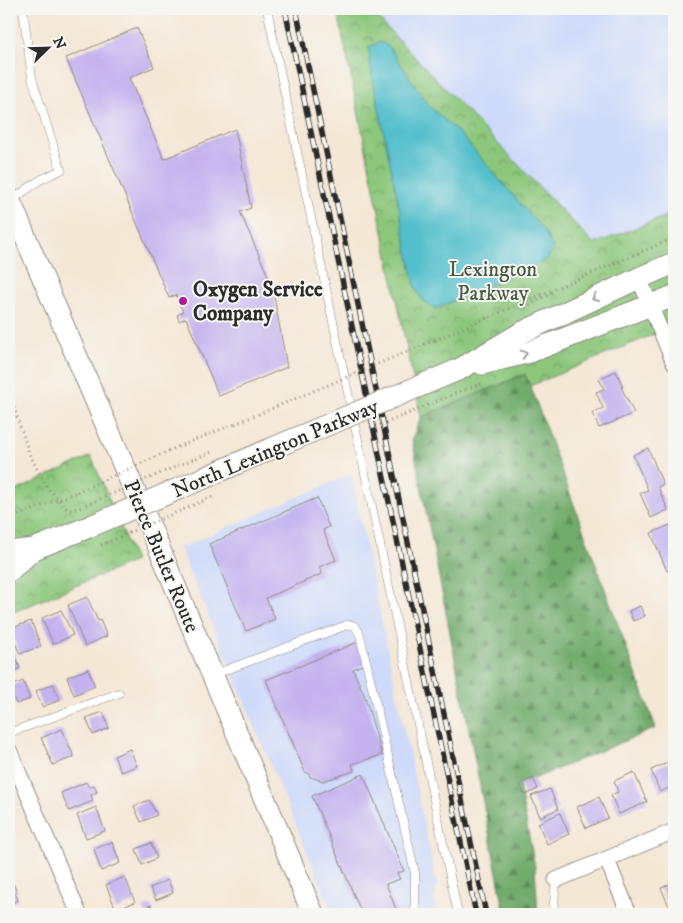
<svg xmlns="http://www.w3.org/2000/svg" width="683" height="923" viewBox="0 0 683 923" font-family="'IM FELL DW Pica',serif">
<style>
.built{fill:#cedafa}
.forest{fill:url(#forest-firs);stroke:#4e6c4c}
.park{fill:url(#park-crowns);stroke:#5c7954}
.water{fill:#52bfcc;stroke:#3e757c}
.building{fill:#c4b2ef}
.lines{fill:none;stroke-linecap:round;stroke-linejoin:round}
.service-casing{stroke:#908980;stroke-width:9}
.minor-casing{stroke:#908980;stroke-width:17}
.secondary-casing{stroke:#908980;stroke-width:23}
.path{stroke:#908980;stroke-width:3;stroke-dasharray:1 4;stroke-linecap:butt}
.service{stroke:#fff;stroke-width:8}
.minor{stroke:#fff;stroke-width:15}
.secondary{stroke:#fff;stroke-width:21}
.rail-casing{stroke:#2b2b2b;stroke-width:5.5}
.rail{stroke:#f6f6f2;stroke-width:4;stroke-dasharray:11;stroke-linecap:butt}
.secondary-bridge-casing{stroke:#908980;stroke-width:23;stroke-linecap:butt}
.path-bridge{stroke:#908980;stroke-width:3;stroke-dasharray:1 4;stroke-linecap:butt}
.secondary-bridge{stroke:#fff;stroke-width:21}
.oneway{stroke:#a0a0a0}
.poi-dot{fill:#b5179e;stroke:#f6f6f2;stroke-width:2}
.labels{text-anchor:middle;stroke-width:4;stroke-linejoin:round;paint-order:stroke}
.park-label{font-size:21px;fill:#485a43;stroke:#f6f6f2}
.poi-label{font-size:21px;font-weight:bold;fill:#2b2b2b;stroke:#f6f6f2;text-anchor:start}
.street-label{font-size:21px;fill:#2b2b2b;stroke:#f6f6f2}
</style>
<defs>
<pattern id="forest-firs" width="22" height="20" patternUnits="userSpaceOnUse" patternTransform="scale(1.25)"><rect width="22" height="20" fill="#71ac6c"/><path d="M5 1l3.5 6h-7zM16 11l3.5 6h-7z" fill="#5d8c59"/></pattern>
<pattern id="park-crowns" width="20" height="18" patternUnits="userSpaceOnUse" patternTransform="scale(1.25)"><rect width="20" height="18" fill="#8cc77c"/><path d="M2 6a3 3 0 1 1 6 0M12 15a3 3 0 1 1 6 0" fill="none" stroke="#73a266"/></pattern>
</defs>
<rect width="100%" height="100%" fill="#f6f6f2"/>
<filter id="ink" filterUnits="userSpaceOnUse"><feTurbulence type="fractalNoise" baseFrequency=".02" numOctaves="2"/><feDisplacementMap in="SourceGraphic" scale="10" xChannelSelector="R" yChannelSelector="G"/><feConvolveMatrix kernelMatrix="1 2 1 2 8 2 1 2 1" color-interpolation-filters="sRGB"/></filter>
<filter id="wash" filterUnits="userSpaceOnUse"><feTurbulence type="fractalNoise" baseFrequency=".0096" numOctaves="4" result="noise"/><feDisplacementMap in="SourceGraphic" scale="20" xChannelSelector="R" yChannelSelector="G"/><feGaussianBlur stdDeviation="1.12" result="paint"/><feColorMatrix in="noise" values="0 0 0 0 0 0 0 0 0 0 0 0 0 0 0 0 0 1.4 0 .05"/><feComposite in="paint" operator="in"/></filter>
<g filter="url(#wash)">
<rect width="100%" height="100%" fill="#f4e7d5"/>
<g class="built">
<polygon points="369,9 674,9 674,213 594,244"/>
<polygon points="351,474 437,886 434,898 437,914 333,914 180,548"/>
</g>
<polygon class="forest" points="526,374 656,728 519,785 535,867 538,914 505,914 412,439 421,417"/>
<g class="park">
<polygon points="337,9 369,9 594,244 674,213 674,326 530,386 525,374 421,417"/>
<polygon points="91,456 135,561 9,614 9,494"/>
</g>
<polygon class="water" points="380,42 389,47 429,106 460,134 544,231 553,247 548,259 435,309 422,299 415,287 370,64 369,47"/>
<g id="blocks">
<g class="building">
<polygon points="137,28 154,67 129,78 164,159 235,129 251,208 240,212 272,285 287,367 219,396 186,318 179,321 177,315 183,312 176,295 169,298 66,58"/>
<polygon points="616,371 623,387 621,387 634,413 599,428 592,413 603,408 596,392 604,389 599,379"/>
<polygon points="648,448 663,484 658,487 668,510 651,518 640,493 648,490 633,455"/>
<polygon points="317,498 329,527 323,530 336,560 319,567 322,574 266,598 275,619 246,631 209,544"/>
<polygon points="670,525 673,533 674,532 674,568 667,571 651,533"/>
<polygon points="87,597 98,621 100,620 107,636 85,646 68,605"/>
<polygon points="640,606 645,616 633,621 629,611"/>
<polygon points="61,610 73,635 53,644 42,618"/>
<polygon points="31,621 41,646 20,654 9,629"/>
<polygon points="9,640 20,668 9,673"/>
<polygon points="358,642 366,663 353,669 365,697 382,755 352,764 354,771 323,781 310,777 309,774 305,772 266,680"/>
<polygon points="88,669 95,686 74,695 67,677"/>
<polygon points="23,681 30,699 16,704 9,687"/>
<polygon points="53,684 60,700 42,707 36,691"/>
<polygon points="103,712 109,728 93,735 86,718"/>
<polygon points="62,729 74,757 53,765 41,738"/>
<polygon points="130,749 137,766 121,772 114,756"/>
<polygon points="674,760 674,790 671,792 669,788 660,792 651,770"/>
<polygon points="634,772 647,802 619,814 611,795 618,792 614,781"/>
<polygon points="363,774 404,871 397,873 400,879 386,884 398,914 362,914 312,796"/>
<polygon points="533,778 538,789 525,795 520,784"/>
<polygon points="86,782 89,787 94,785 97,792 91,795 93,801 69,811 61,793"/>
<polygon points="550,789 558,809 540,817 531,796"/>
<polygon points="599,797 608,818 586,828 577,807"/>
<polygon points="149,800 157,815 141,822 134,806"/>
<polygon points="96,807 105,831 86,838 77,815"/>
<polygon points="560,813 569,834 547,844 538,823"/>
<polygon points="112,842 120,863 101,871 94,849"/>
<polygon points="151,843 157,858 142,865 136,849"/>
<polygon points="9,877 10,877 17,892 15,892 18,900 9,904"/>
<polygon points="125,877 135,902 116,910 106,885"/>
<polygon points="168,880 173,893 156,900 150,888"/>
<polygon points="674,882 674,904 669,906 661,888"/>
<polygon points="151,905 154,911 146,914 143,908"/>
</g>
</g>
</g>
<g filter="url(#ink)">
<use href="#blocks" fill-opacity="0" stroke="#908980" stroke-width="1"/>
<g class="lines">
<g class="service-casing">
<g id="service">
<polyline points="267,9 458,914"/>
<polyline points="12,200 40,180 61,170 32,78 23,9"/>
<path d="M215,674L347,625C355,624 357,628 360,635L415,873V914"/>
<polyline points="9,733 119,693"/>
<polyline points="553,914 556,880"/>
</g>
</g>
<g class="minor-casing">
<g id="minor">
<polyline points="639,278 674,363"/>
<polyline points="9,750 79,914"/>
<polyline points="607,860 629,914"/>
<polyline points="556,880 674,831"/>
</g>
</g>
<g class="secondary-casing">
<g id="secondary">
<polyline points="9,199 154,536 313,914"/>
<polyline points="482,364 530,352 674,296"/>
<polyline points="460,369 521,333 639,278 674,263"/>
<polyline points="204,478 261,453"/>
<polyline points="9,552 34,549 91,526"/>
<polyline points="9,571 34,549"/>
</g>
</g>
<g class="path">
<polyline points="525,308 552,292"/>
<polyline points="435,340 674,238"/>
<polyline points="466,389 482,383"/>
<polyline points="9,393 29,453 48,489 59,499 64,507 69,510 83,507"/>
<polyline points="182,445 235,424"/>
<polyline points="196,458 212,452"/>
<polyline points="9,519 77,492"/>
</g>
<use href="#service" class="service"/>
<use href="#minor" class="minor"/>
<use href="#secondary" class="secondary"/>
<g class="rail-casing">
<g id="rail">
<polyline points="285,9 476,914"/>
<polyline points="296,9 486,914"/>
</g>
</g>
<use href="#rail" class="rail"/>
<g class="secondary-bridge-casing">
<g id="secondary-bridge">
<polyline points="261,453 460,369"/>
<polyline points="91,526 204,478"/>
</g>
</g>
<g class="path-bridge">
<polyline points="235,424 435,340"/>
<polyline points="381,425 466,389"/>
<polyline points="77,492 182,445"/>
<polyline points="86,505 196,458"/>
<polyline points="101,545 212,497"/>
</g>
<use href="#secondary-bridge" class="secondary-bridge"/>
</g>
<defs><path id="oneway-chevron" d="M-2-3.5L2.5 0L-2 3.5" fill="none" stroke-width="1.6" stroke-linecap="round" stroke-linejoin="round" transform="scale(1.25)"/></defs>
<g class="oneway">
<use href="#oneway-chevron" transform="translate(595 298) rotate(155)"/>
<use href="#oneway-chevron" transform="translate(524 354) rotate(-15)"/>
</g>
</g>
<circle class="poi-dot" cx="183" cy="301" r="5"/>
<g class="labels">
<g class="park-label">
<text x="493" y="276">Lexington<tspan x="493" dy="24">Parkway</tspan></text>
</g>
<g class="poi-label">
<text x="193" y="296">Oxygen Service<tspan x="193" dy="24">Company</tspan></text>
</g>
<g class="street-label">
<text transform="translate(275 448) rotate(-23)" y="7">North Lexington Parkway</text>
<text transform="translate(162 556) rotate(67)" y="7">Pierce Butler Route</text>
</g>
</g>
<rect width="683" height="923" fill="none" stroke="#f6f6f2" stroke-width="30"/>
<g transform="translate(48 48) rotate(67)" stroke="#f6f6f2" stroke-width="4" paint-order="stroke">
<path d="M0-4L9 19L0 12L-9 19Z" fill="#2b2b2b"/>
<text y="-8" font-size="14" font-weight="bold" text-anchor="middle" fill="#2b2b2b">N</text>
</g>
</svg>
